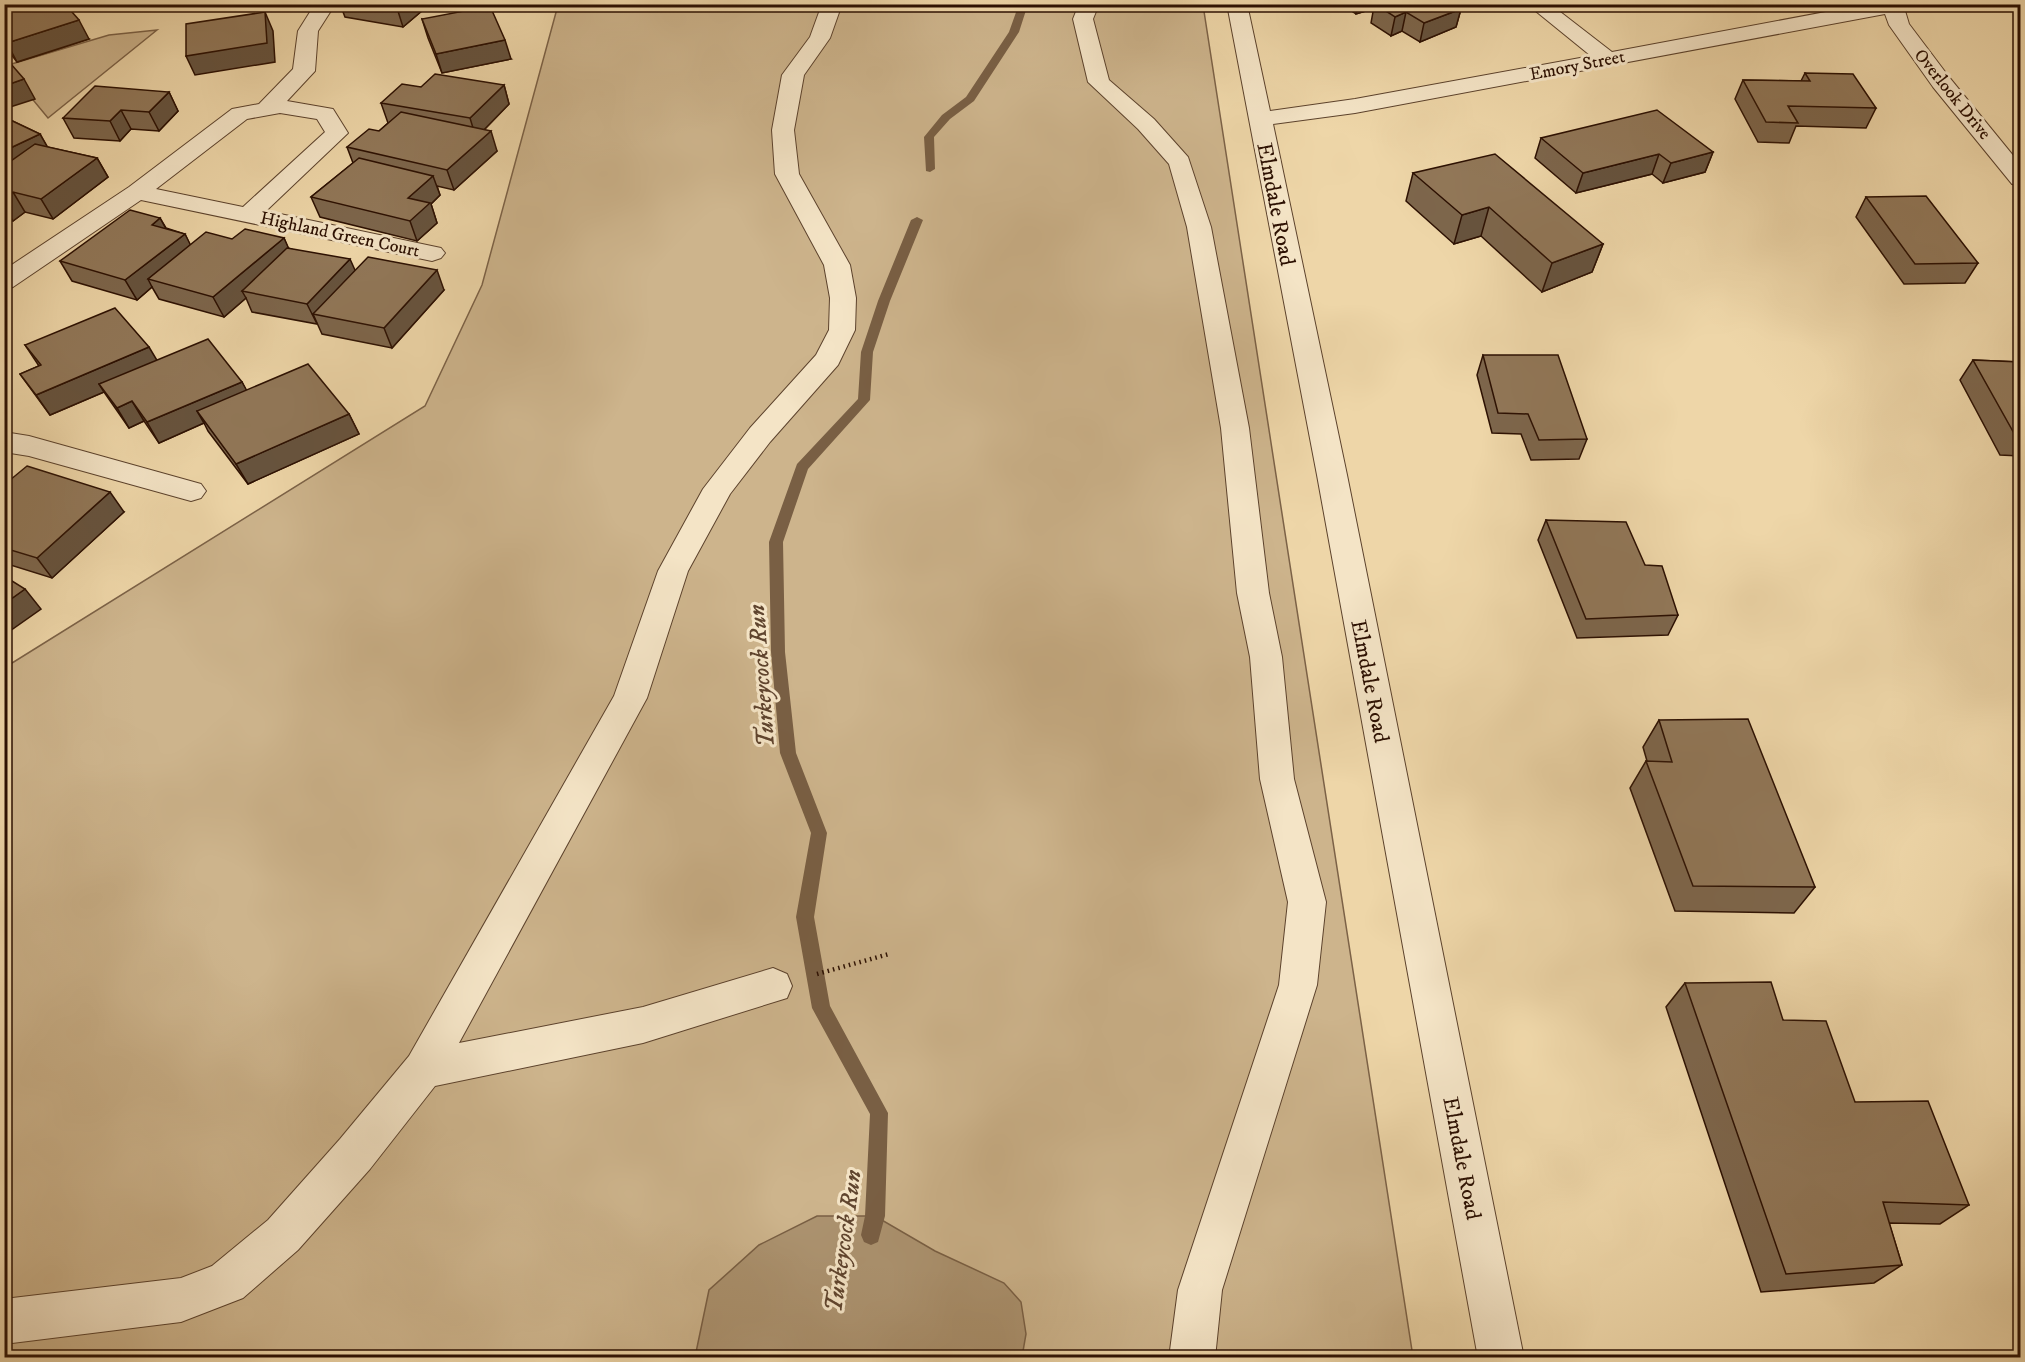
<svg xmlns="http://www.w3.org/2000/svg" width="2025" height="1362" viewBox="0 0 2025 1362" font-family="'IM FELL DW Pica',serif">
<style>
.green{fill:#cdb48c;stroke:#7c6247;stroke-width:1.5}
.water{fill:#ac9370;stroke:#795f44;stroke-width:1.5}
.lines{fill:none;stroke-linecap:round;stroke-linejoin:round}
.stream{fill:#795f44;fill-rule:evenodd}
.minor-casing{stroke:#5c422c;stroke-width:2}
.path{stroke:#2c1002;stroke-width:4.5;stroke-dasharray:1.5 4;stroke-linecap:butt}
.minor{fill:#f4e4c6;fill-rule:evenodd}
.wall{fill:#7d664c;stroke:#2c1002;stroke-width:1.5}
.shaded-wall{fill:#66533e;stroke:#2c1002;stroke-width:1.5}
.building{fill:#917758;stroke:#2c1002;stroke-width:1.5}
.labels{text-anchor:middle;stroke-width:6;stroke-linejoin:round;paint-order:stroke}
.far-street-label{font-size:18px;fill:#2c1002;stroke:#f4e4c6}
.street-label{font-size:22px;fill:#2c1002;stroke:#f4e4c6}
.water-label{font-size:24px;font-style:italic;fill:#5f442e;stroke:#f4e4c6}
</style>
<rect width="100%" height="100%" fill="#eed6a8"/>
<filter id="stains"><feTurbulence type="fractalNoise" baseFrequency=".00333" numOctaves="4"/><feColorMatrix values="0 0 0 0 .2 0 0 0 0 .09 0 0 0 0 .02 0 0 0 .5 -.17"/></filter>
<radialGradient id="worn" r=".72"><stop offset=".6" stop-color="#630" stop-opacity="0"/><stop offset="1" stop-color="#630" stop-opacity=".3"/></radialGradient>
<g class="green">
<polygon points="558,5 1203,5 1413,1357 5,1357 4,668 425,406 482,285"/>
<polygon points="157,30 48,118 5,66 109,35"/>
</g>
<polygon class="water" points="817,1216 875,1216 935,1251 1004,1283 1021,1302 1026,1334 1022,1357 695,1357 709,1290 759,1245"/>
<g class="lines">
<g class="stream">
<polygon points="1019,4 1028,4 1019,32 974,101 950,119 934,137 935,169 930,172 926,171 924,137 942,115 966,97 1009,32"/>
<polygon points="917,217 923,220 890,301 873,352 870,400 808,469 783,542 785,652 796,753 827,833 814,917 830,1006 888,1113 885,1216 878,1242 871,1245 864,1242 861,1235 865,1216 870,1114 812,1008 796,917 811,833 780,753 771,652 769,542 797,464 858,399 861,352 878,301 911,220"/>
</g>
<g class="minor-casing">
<g id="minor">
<path d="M315,4L334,6L318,31L315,71L287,101L333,109L348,133L266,211L441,248L445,253L441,258L432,261L141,200L13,287L4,290V270L129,187L232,109L259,104L293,69L298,31ZM280,113L317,119L325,132L243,207L156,189L247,119Z"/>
<polygon points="822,4 842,4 830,38 804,75 794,130 799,174 850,265 856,298 855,330 838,365 770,442 730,494 688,571 647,698 459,1043 643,1007 773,968 787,974 792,986 787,998 643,1043 435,1086 370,1169 298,1250 243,1298 181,1322 4,1344 4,1299 181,1278 212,1266 268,1220 340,1139 409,1056 614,696 658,571 703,489 750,428 816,355 829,330 830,298 824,265 775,174 772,130 782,75 810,37"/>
<polygon points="1079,4 1099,4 1093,19 1109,80 1154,119 1188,157 1211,227 1249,428 1269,593 1282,657 1294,779 1326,902 1317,985 1222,1290 1215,1358 1169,1358 1178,1290 1279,985 1288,902 1260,779 1250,657 1237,593 1221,428 1187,227 1169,164 1138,129 1088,82 1073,19"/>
<polygon points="1227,4 1247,4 1270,111 1355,99 1591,56 1527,4 1550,4 1612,52 1868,4 1903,4 1909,24 1949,77 2020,164 2020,186 2012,184 1933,87 1889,25 1885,14 1355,113 1273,124 1347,475 1524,1358 1478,1358 1317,475"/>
<polygon points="4,432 29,436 201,484 206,491 201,498 191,501 29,456 4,452"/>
</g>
</g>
<polyline class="path" points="817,974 889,954"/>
<use href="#minor" class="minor"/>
</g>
<g class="wall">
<polygon points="4,4 89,39 17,62 8,50 4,51"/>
<polygon points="340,4 430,4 403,27 345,17"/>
<polygon points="1341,4 1454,4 1461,9 1456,27 1420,42 1402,31 1391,36 1371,23 1373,12 1369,10 1356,14"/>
<polygon points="422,19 511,59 442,73 428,38"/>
<polygon points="1805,73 1876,108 1866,128 1796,126 1789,143 1758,142 1735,99 1743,80 1801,81"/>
<polygon points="504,85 509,104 484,130 497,151 454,190 437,186 440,195 431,204 437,223 417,241 320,217 311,197 353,163 347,147 379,131 388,123 381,103 421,87"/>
<polygon points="169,92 178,111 159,131 131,129 120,141 74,138 63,118"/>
<polygon points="4,117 40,134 47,147 97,158 108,177 53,219 25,212 13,221 4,219"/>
<polygon points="1541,138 1713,152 1705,172 1663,183 1652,174 1576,193 1535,158"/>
<polygon points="1413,173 1603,244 1592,272 1542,292 1481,236 1454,244 1406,201"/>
<polygon points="1866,197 1978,263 1965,283 1904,284 1856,217"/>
<polygon points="160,218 166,228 185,234 190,245 232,239 284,238 288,248 355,271 444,290 392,348 322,334 317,323 317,324 252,312 246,298 224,317 159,299 152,287 137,300 72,281 60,261"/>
<polygon points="25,345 157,360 242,382 246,390 349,414 359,434 248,484 208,431 204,423 159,443 144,421 129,428 104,392 50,415 20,374 39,366"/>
<polygon points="1483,355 1587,439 1579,459 1531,460 1521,434 1492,433 1477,375"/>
<polygon points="1973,360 2020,362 2020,456 2000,455 1960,380"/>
<polygon points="4,485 124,512 52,578 4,563"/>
<polygon points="1546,520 1645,565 1678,615 1668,635 1577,638 1538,540"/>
<polygon points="1659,720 1815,887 1794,913 1675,911 1630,788 1646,761 1647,761 1643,747"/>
<polygon points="1685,983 1783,1020 1855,1102 1969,1205 1940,1224 1889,1223 1902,1265 1874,1283 1761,1292 1666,1007"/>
</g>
<g class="shaded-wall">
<polygon points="4,4 61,4 4,26"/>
<polygon points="401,4 430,4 403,27 397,8"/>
<polygon points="1357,4 1370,4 1369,10 1356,14"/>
<polygon points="1461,9 1456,27 1420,42 1424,23"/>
<polygon points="265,12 273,31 275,62 195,75 186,56"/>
<polygon points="1406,12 1402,31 1391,36 1395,17"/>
<polygon points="79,20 89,39 17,62 7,43"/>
<polygon points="505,40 511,59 442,73 436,54"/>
<polygon points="24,79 35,99 4,109 4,86"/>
<polygon points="504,85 509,104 476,138 470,118"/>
<polygon points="169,92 178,111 159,131 149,112"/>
<polygon points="121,110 131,129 120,141 110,121"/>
<polygon points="491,131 497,151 454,190 447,170"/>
<polygon points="40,134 51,153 4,177 4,151"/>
<polygon points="1713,152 1705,172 1663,183 1671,163"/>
<polygon points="1659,154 1652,174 1576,193 1583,173"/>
<polygon points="97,158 108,177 53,219 41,199"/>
<polygon points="433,176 440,195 431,204 437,223 417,241 410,221 408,198"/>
<polygon points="13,192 25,212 13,221 4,207 4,198"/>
<polygon points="1489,207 1481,236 1454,244 1462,215"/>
<polygon points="160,218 171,238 152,225"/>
<polygon points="185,234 195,254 148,279 152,287 137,300 125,280"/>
<polygon points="284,238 293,258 242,291 246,298 224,317 213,297"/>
<polygon points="1603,244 1592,272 1542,292 1552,263"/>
<polygon points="350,259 359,279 313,314 317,323 317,324 307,304"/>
<polygon points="437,270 444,290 392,348 384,328"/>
<polygon points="149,347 161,367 99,384 104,392 50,415 36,395"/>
<polygon points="242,382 253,402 197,411 204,423 159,443 147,422"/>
<polygon points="132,401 144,421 129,428 117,408"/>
<polygon points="349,414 359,434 248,484 236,464"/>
<polygon points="110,492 124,512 52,578 37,558"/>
<polygon points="25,589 41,609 7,633 4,630 4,604"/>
</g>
<g class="building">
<polygon points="25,4 65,4 79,20 7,43 4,40 4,11"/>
<polygon points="378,4 401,4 397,8"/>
<polygon points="1375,4 1454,4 1461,9 1424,23 1406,12 1395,17"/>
<polygon points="490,6 505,40 436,54 422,19"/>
<polygon points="265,12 267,43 186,56 186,24"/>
<polygon points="4,56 24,79 4,86"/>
<polygon points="1805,73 1853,74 1876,108 1788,106 1798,123 1766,122 1743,80 1810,81"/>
<polygon points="435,74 504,85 470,118 381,103 402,84 421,87"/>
<polygon points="95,86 169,92 149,112 121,110 110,121 63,118"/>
<polygon points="1657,110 1713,152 1671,163 1659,154 1583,173 1541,138"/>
<polygon points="401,112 491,131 447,170 347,147 369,129 379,131"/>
<polygon points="4,117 40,134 4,151"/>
<polygon points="35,144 97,158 41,199 13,192 4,198 4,166"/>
<polygon points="1495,154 1603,244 1552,263 1489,207 1462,215 1413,173"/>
<polygon points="359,158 433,176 408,198 430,203 410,221 311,197"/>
<polygon points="1926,196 1978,263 1915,264 1866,197"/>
<polygon points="130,210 160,218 152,225 185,234 125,280 60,261"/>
<polygon points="245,229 284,238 213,297 148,279 206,232 232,239"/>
<polygon points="287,248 350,259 307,304 242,291"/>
<polygon points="368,257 437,270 384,328 313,314"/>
<polygon points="115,308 149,347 36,395 20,374 41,365 25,345"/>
<polygon points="208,339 242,382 147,422 132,401 117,408 99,384"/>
<polygon points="1483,355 1558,355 1587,439 1539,440 1528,414 1498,413"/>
<polygon points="1973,360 2020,362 2020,435 2015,435"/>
<polygon points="308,364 349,414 236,464 197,411"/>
<polygon points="27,466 110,492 37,558 4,548 4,485"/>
<polygon points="1546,520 1626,522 1645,565 1662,566 1678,615 1586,619"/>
<polygon points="4,576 25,589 4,604"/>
<polygon points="1748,719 1815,887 1693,886 1646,761 1672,762 1659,720"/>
<polygon points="1771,982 1783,1020 1826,1021 1855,1102 1928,1101 1969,1205 1883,1202 1902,1265 1786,1274 1685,983"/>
</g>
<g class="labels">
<g class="far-street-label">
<text transform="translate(1577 65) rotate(-11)" y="6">Emory Street</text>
<text transform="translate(1953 94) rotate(51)" y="6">Overlook Drive</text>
<text transform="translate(340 234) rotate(12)" y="6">Highland Green Court</text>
</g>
<g class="street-label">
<text transform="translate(1277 204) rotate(79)" y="8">Elmdale Road</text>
<text transform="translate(1371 681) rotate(79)" y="8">Elmdale Road</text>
<text transform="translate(1463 1158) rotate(79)" y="8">Elmdale Road</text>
</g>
<g class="water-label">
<text transform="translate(761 676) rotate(-94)" y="8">Turkeycock Run</text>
<text transform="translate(843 1241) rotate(-82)" y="8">Turkeycock Run</text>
</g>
</g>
<rect width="2025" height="1362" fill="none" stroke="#eed6a8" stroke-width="24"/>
<rect x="6" y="6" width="2013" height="1350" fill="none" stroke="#2c1002" stroke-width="3"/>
<rect x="12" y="12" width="2001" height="1338" fill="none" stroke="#2c1002" stroke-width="1.5"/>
<rect width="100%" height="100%" filter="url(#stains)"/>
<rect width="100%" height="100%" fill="url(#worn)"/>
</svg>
